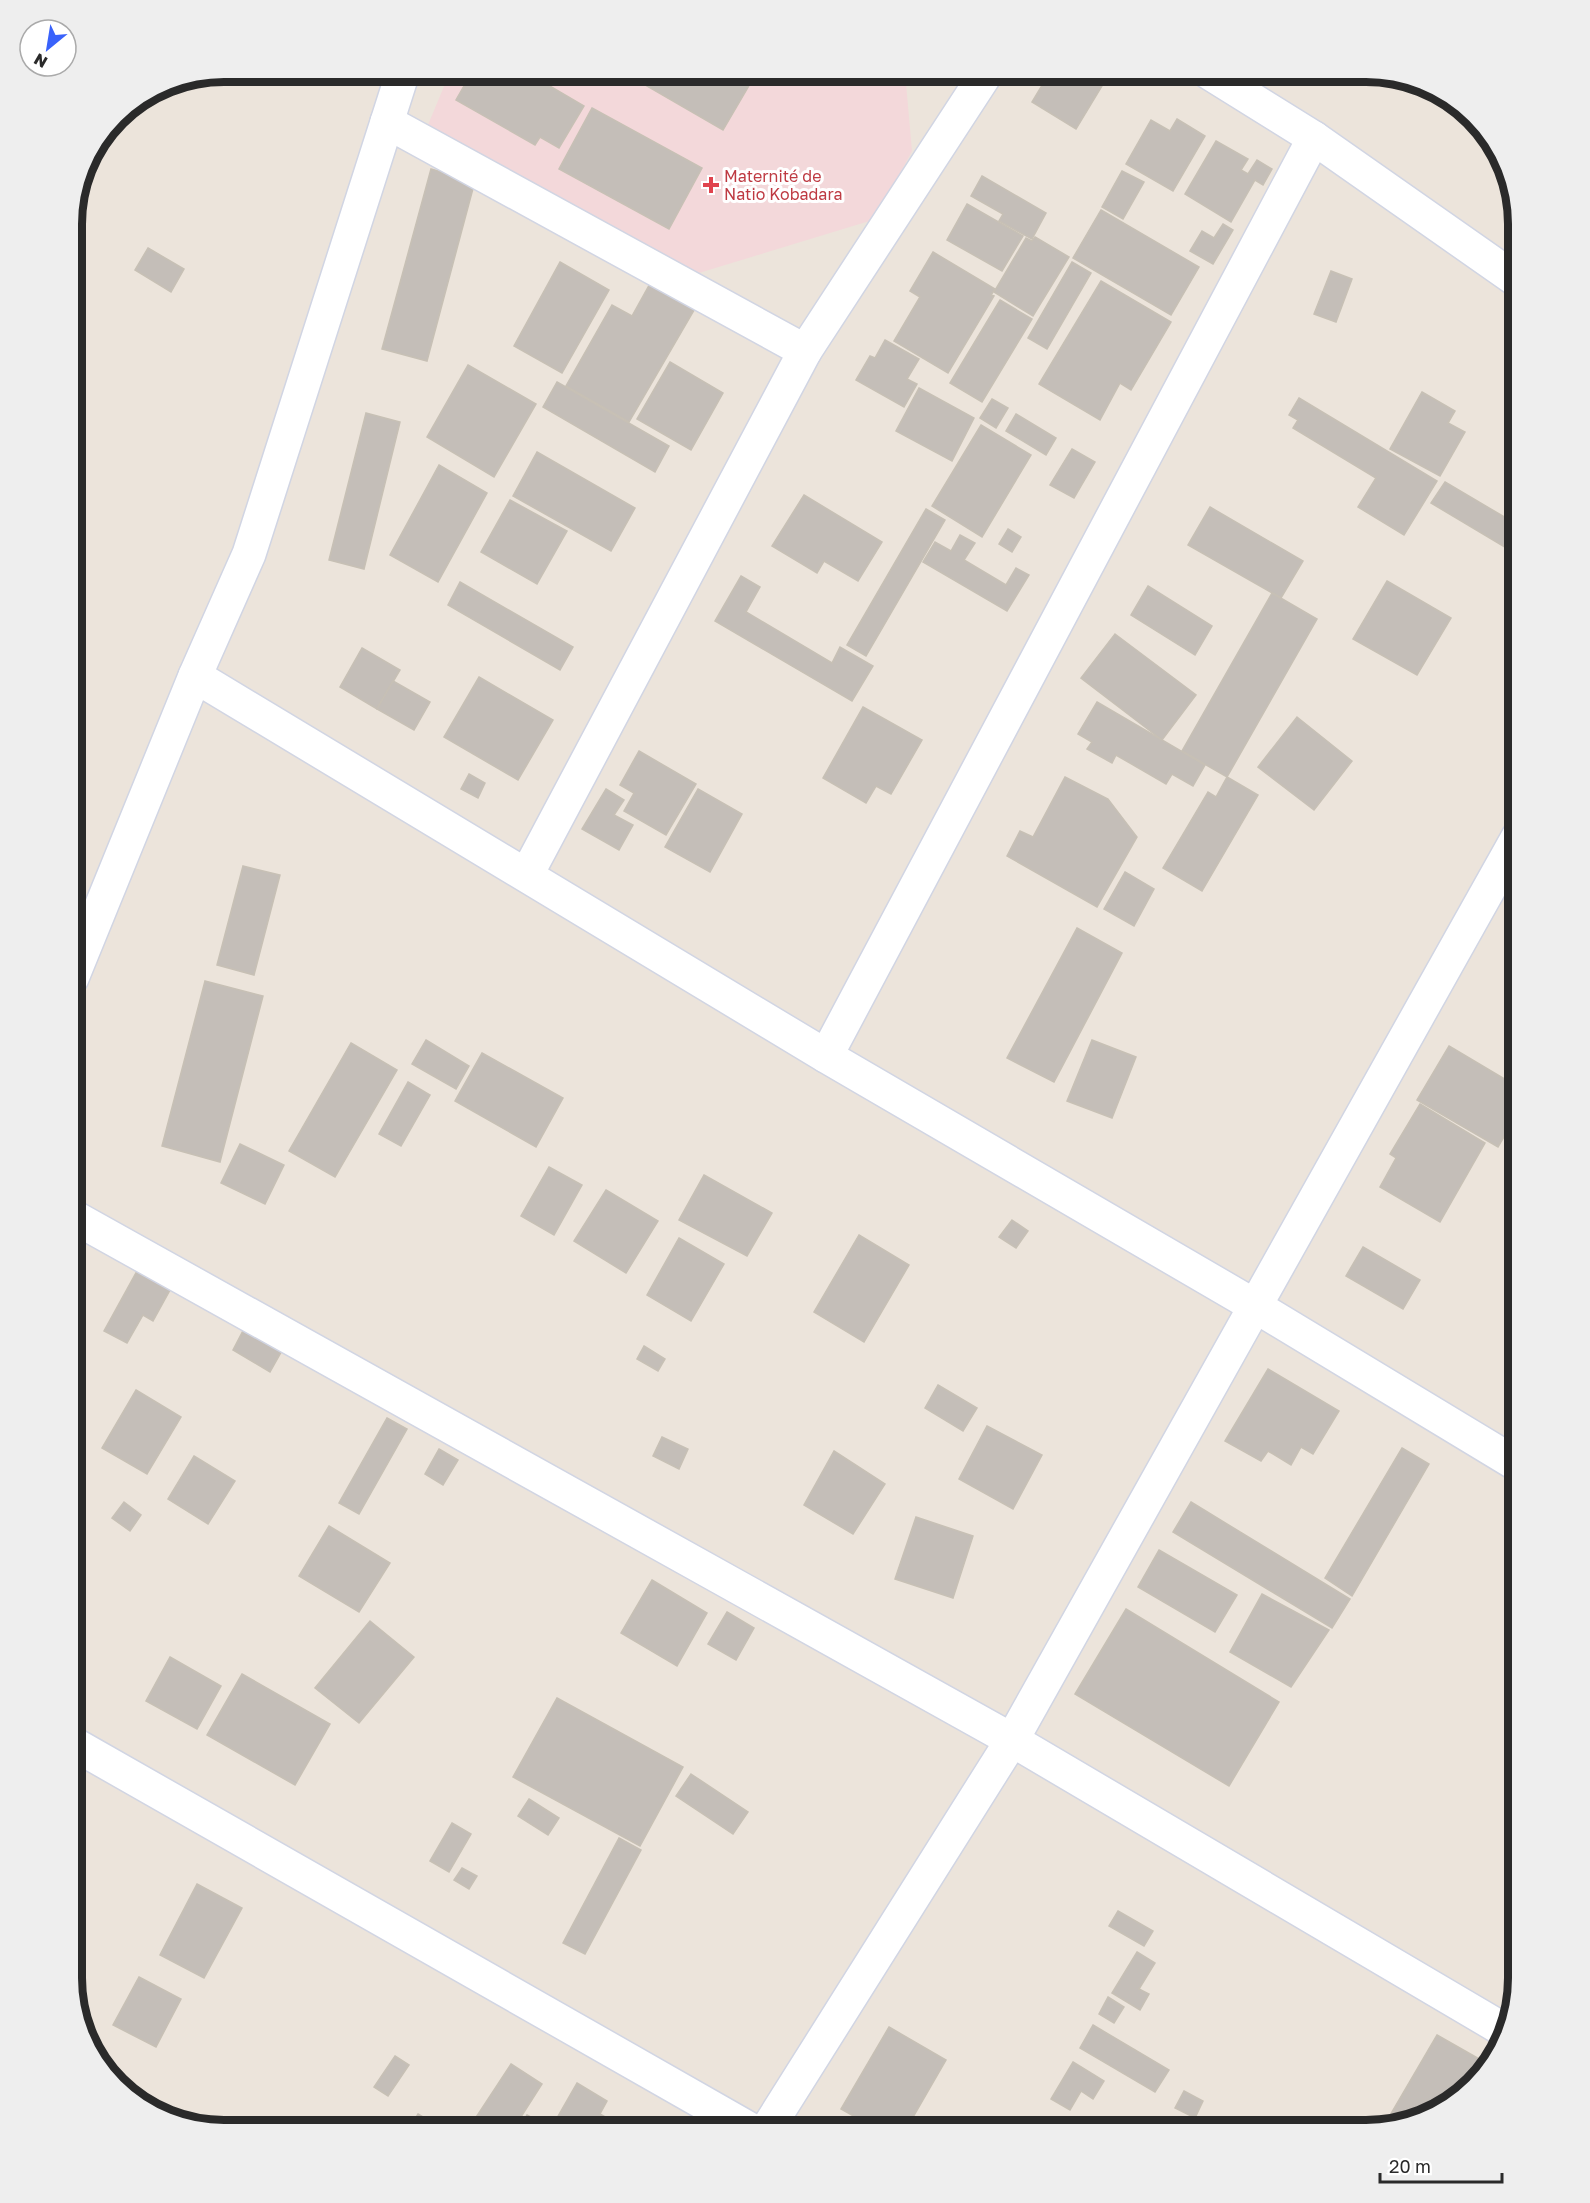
<svg xmlns="http://www.w3.org/2000/svg" width="1590" height="2203" viewBox="0 0 1590 2203" font-family="'Golos Text',sans-serif">
<style>
.medical{fill:#f3d8da}
.building{fill:#c4beb8;stroke:#c7c0b5;stroke-width:1.5}
.lines{fill:none;stroke-linecap:round;stroke-linejoin:round}
.minor-casing{stroke:#d1d5e3;stroke-width:36}
.minor{stroke:#fff;stroke-width:33}
.health-dot{fill:#e0444e;stroke:#fff;stroke-width:2}
.labels{text-anchor:middle;stroke-width:6;stroke-linejoin:round;paint-order:stroke}
.health-label{font-size:16px;fill:#be3a42;stroke:#fff;text-anchor:start}
.rim{fill:none;stroke:#2a2a2a;stroke-width:8}
</style>
<rect width="100%" height="100%" fill="#ece4db"/>
<polygon class="medical" points="450,72 905,72 912,151 876,219 699,273 425,132"/>
<g class="building">
<polygon points="472,72 526,72 584,106 559,148 540,137 535,145 456,100"/>
<polygon points="630,72 745,72 754,77 723,130 628,75"/>
<polygon points="752,72 782,72 775,85"/>
<polygon points="1050,72 1102,72 1108,76 1076,129 1032,102"/>
<polygon points="1396,79 1442,93 1449,99 1444,108"/>
<polygon points="592,108 702,168 669,229 559,169"/>
<polygon points="1177,119 1205,136 1173,191 1126,164 1151,120 1170,131"/>
<polygon points="1216,141 1248,159 1241,170 1248,174 1257,160 1272,169 1263,185 1255,180 1231,222 1185,194"/>
<polygon points="431,169 475,181 427,361 382,349"/>
<polygon points="1122,171 1144,182 1123,219 1102,207"/>
<polygon points="982,176 1046,213 1032,239 999,221 1003,214 971,196"/>
<polygon points="967,204 1023,236 1002,271 947,240"/>
<polygon points="1101,210 1199,267 1171,315 1073,258"/>
<polygon points="1223,224 1233,230 1213,264 1190,251 1202,231 1214,238"/>
<polygon points="1035,237 1069,257 1033,316 994,292 1026,238 1032,241"/>
<polygon points="148,248 184,269 171,292 135,270"/>
<polygon points="933,252 995,289 991,295 994,296 948,373 894,341 920,297 910,291"/>
<polygon points="560,262 609,290 562,373 514,346"/>
<polygon points="1072,262 1091,273 1047,349 1028,338"/>
<polygon points="1331,271 1352,279 1336,322 1314,314"/>
<polygon points="652,280 697,305 629,422 566,386 612,305 632,316"/>
<polygon points="1101,281 1171,322 1131,390 1120,383 1100,420 1039,384"/>
<polygon points="1000,300 1032,319 982,402 950,383"/>
<polygon points="885,340 919,359 907,379 917,384 904,407 856,380 870,356 875,358"/>
<polygon points="670,362 723,393 691,450 637,419"/>
<polygon points="468,365 536,404 494,477 427,437"/>
<polygon points="557,382 669,446 655,472 543,407"/>
<polygon points="919,388 974,418 952,461 896,431"/>
<polygon points="1422,392 1455,411 1448,423 1465,432 1440,476 1390,449"/>
<polygon points="1299,398 1437,481 1404,535 1358,507 1376,478 1293,428 1298,420 1289,415"/>
<polygon points="992,399 1008,408 996,428 980,418"/>
<polygon points="366,413 400,422 364,569 329,560"/>
<polygon points="1016,414 1056,438 1046,455 1006,431"/>
<polygon points="981,425 1031,455 982,537 932,506"/>
<polygon points="1072,449 1095,462 1074,498 1050,485"/>
<polygon points="537,452 635,508 611,551 513,496"/>
<polygon points="439,465 487,493 438,582 390,555"/>
<polygon points="1445,482 1518,525 1518,555 1431,503"/>
<polygon points="804,495 882,542 858,581 824,561 817,573 772,546"/>
<polygon points="510,500 567,531 537,584 481,552"/>
<polygon points="1210,507 1303,561 1281,598 1188,545"/>
<polygon points="926,509 945,520 866,656 847,645"/>
<polygon points="1008,529 1021,537 1012,552 999,544"/>
<polygon points="960,535 975,543 964,560 1006,585 1016,568 1029,575 1007,611 923,562 935,542 951,551"/>
<polygon points="741,576 760,587 746,612 832,663 840,647 873,666 852,701 715,621"/>
<polygon points="1387,581 1451,618 1417,675 1353,639"/>
<polygon points="460,582 573,647 560,670 448,605"/>
<polygon points="1148,586 1212,626 1195,655 1131,615"/>
<polygon points="1272,593 1317,619 1227,777 1182,751"/>
<polygon points="1115,634 1196,695 1162,740 1081,678"/>
<polygon points="362,648 400,670 377,709 340,687"/>
<polygon points="479,677 553,720 518,780 444,737"/>
<polygon points="393,681 430,702 414,730 377,709"/>
<polygon points="1097,702 1205,765 1193,786 1172,774 1166,784 1116,755 1112,763 1087,749 1092,742 1078,734"/>
<polygon points="863,707 922,740 891,794 876,786 866,803 823,778"/>
<polygon points="1297,717 1352,761 1314,810 1258,767"/>
<polygon points="639,751 696,784 666,835 624,811 634,793 620,785"/>
<polygon points="469,774 485,783 478,798 461,789"/>
<polygon points="1065,777 1108,799 1137,837 1097,907 1007,856 1020,831 1033,837"/>
<polygon points="1227,777 1258,795 1202,891 1163,868 1208,792 1216,797"/>
<polygon points="606,789 624,800 614,815 633,825 619,850 582,829"/>
<polygon points="698,789 742,814 710,872 665,847"/>
<polygon points="243,866 280,875 254,975 217,965"/>
<polygon points="1125,872 1154,889 1134,926 1104,909"/>
<polygon points="1077,928 1122,953 1054,1082 1007,1058"/>
<polygon points="205,981 263,996 220,1162 162,1146"/>
<polygon points="426,1040 469,1066 456,1089 412,1064"/>
<polygon points="1092,1040 1136,1057 1112,1118 1067,1101"/>
<polygon points="351,1043 397,1070 335,1177 289,1151"/>
<polygon points="1449,1046 1518,1087 1518,1113 1498,1147 1417,1100"/>
<polygon points="482,1053 563,1098 536,1147 455,1101"/>
<polygon points="408,1082 430,1095 401,1146 379,1134"/>
<polygon points="1420,1104 1485,1143 1440,1222 1380,1187 1396,1158 1390,1154"/>
<polygon points="240,1144 284,1165 265,1204 221,1183"/>
<polygon points="549,1167 582,1185 554,1235 521,1216"/>
<polygon points="704,1175 772,1213 747,1256 679,1220"/>
<polygon points="606,1190 658,1221 626,1273 574,1241"/>
<polygon points="1012,1220 1028,1231 1016,1248 999,1237"/>
<polygon points="859,1235 909,1265 864,1342 814,1312"/>
<polygon points="679,1238 724,1264 691,1321 647,1295"/>
<polygon points="1363,1247 1420,1280 1403,1309 1346,1276"/>
<polygon points="137,1271 170,1290 153,1321 143,1315 127,1343 104,1331"/>
<polygon points="246,1325 284,1347 270,1372 233,1350"/>
<polygon points="644,1346 665,1359 658,1371 637,1359"/>
<polygon points="1268,1369 1339,1411 1313,1454 1301,1447 1291,1465 1268,1451 1261,1461 1225,1441"/>
<polygon points="72,1384 85,1392 72,1413"/>
<polygon points="938,1385 977,1408 963,1431 925,1408"/>
<polygon points="136,1390 181,1417 147,1474 102,1448"/>
<polygon points="387,1418 407,1429 359,1514 339,1503"/>
<polygon points="987,1426 1042,1455 1013,1509 959,1479"/>
<polygon points="662,1437 688,1449 679,1469 653,1456"/>
<polygon points="1402,1448 1429,1464 1352,1596 1325,1578"/>
<polygon points="439,1449 458,1460 443,1485 425,1474"/>
<polygon points="834,1451 885,1484 853,1534 804,1505"/>
<polygon points="194,1456 235,1481 208,1524 168,1499"/>
<polygon points="124,1502 141,1515 130,1531 112,1518"/>
<polygon points="1191,1502 1350,1599 1332,1628 1173,1532"/>
<polygon points="916,1517 973,1536 953,1598 895,1579"/>
<polygon points="329,1526 390,1563 359,1612 299,1576"/>
<polygon points="1159,1550 1237,1595 1215,1632 1138,1587"/>
<polygon points="652,1580 707,1613 677,1666 621,1633"/>
<polygon points="1262,1594 1329,1630 1291,1687 1230,1652"/>
<polygon points="1126,1609 1279,1702 1229,1786 1075,1694"/>
<polygon points="727,1612 754,1628 736,1660 708,1644"/>
<polygon points="370,1621 414,1657 359,1723 315,1688"/>
<polygon points="170,1657 221,1686 197,1729 146,1701"/>
<polygon points="242,1674 330,1724 295,1785 207,1735"/>
<polygon points="557,1698 683,1767 640,1846 513,1777"/>
<polygon points="691,1774 748,1812 733,1834 676,1796"/>
<polygon points="529,1799 559,1818 548,1835 518,1816"/>
<polygon points="452,1823 471,1834 449,1872 430,1861"/>
<polygon points="619,1838 641,1850 585,1954 563,1943"/>
<polygon points="462,1868 477,1876 469,1889 454,1880"/>
<polygon points="197,1884 242,1908 204,1978 160,1955"/>
<polygon points="1118,1911 1153,1931 1144,1946 1109,1926"/>
<polygon points="1137,1952 1155,1963 1139,1989 1149,1994 1140,2010 1112,1993"/>
<polygon points="139,1977 181,1999 156,2047 113,2025"/>
<polygon points="1108,1997 1124,2007 1114,2023 1099,2014"/>
<polygon points="1093,2025 1169,2070 1155,2092 1080,2048"/>
<polygon points="889,2027 946,2060 905,2131 880,2131 841,2109"/>
<polygon points="1437,2035 1488,2064 1442,2110 1386,2125 1385,2124"/>
<polygon points="395,2056 409,2065 388,2096 374,2087"/>
<polygon points="1073,2062 1104,2081 1093,2099 1081,2091 1070,2110 1051,2099"/>
<polygon points="511,2064 542,2084 512,2131 467,2131"/>
<polygon points="577,2083 607,2101 600,2114 629,2131 576,2131 557,2118"/>
<polygon points="1184,2091 1203,2101 1195,2118 1175,2108"/>
<polygon points="418,2114 446,2131 408,2131"/>
<polygon points="527,2115 538,2121 533,2131 518,2131"/>
<polygon points="1219,2121 1235,2130 1234,2131 1214,2131"/>
</g>
<g class="lines">
<g class="minor-casing">
<g id="minor">
<polyline points="1208,72 1314,138 1518,281"/>
<polyline points="387,122 805,351"/>
<polyline points="195,676 826,1056 1255,1306 1518,1465"/>
<polyline points="527,874 805,351 987,72"/>
<polyline points="72,978 195,676 249,554 403,72"/>
<polyline points="826,1056 1314,138"/>
<polyline points="72,1216 1012,1740 1504,2030"/>
<polyline points="72,1743 753,2131"/>
<polyline points="766,2131 1012,1740 1518,837"/>
</g>
</g>
<use href="#minor" class="minor"/>
</g>
<path class="health-dot" d="M708 176h6v6h6v6h-6v6h-6v-6h-6v-6h6z"/>
<g class="labels">
<g class="health-label">
<text x="724" y="182">Maternité de<tspan x="724" dy="18">Natio Kobadara</tspan></text>
</g>
</g>
<path d="M0 0H1590V2203H0ZM224 82H1366A142 142 0 0 1 1508 224V1978A142 142 0 0 1 1366 2120H224A142 142 0 0 1 82 1978V224A142 142 0 0 1 224 82Z" fill="#eee" fill-rule="evenodd"/>
<path class="rim" d="M224 82H1366A142 142 0 0 1 1508 224V1978A142 142 0 0 1 1366 2120H224A142 142 0 0 1 82 1978V224A142 142 0 0 1 224 82Z"/>
<g transform="translate(48 48) rotate(210)"><circle r="28" fill="#ffffff" stroke="#aaaaaa" stroke-width="1.5"/>
<path d="M0-4.5L10 22L0 15L-10 22Z" fill="#3962fb"/>
<text y="-9" font-size="16" font-weight="bold" text-anchor="middle" fill="#2a2a2a">N</text>
</g>
<path d="M1380 2173v9h122v-9" fill="none" stroke="#2a2a2a" stroke-width="3"/>
<text x="1389" y="2173" font-size="18" fill="#2a2a2a" stroke="#ffffff" stroke-width="4.5" paint-order="stroke">20 m</text>
</svg>
